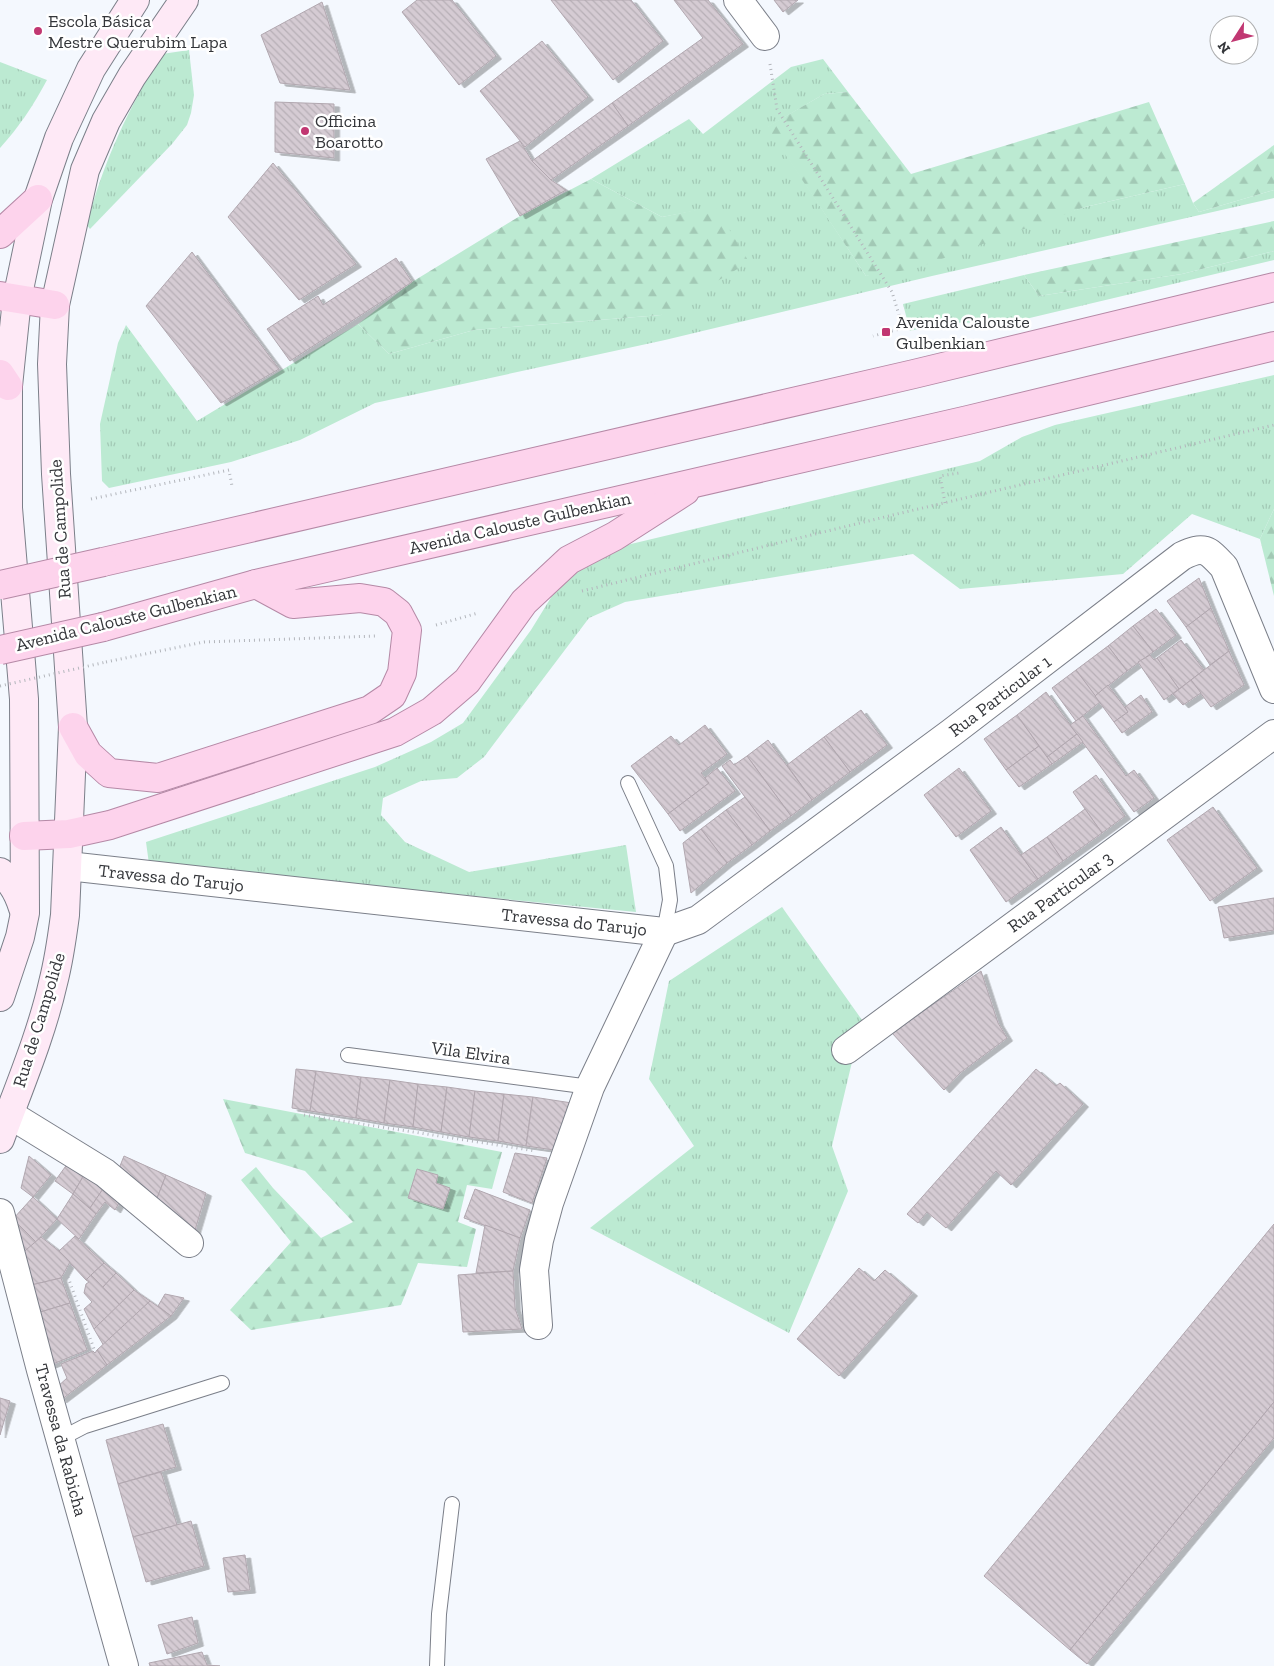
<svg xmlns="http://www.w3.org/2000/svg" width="1274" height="1666" viewBox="0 0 1274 1666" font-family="'Zilla Slab',serif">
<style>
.grass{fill:url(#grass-tufts)}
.forest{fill:url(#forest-firs)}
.building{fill:url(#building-back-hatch);stroke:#b1a7af;filter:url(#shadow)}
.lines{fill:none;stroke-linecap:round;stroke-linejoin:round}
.service-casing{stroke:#7b7f89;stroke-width:16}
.minor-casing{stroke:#7b7f89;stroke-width:30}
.secondary-casing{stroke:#7b7f89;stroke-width:30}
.primary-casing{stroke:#b589a6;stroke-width:30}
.path{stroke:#b3b6bc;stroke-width:3;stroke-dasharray:1 4;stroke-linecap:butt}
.service{stroke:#fff;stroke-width:14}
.minor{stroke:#fff;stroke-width:28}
.secondary{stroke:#fee9f6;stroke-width:28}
.primary{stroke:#fdd3ec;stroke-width:28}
.primary-bridge-casing{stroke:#b589a6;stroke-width:30;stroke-linecap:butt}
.path-bridge{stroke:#b3b6bc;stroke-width:3;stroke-dasharray:1 4;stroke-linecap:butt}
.primary-bridge{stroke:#fdd3ec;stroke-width:28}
.poi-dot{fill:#c13772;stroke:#fff;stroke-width:2}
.labels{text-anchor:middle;stroke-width:5;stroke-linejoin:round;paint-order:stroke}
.poi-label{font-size:18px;fill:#34363a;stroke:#fff;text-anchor:start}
.street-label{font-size:18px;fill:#34363a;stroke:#fff}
</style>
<defs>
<pattern id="grass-tufts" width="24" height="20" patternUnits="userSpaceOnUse" patternTransform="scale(1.25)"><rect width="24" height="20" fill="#bcead2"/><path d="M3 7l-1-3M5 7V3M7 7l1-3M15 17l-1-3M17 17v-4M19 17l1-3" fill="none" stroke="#a2c9b5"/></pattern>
<pattern id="forest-firs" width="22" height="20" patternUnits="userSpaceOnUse" patternTransform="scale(1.25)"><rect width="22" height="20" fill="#bcead2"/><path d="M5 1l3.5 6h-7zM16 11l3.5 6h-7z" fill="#a2c9b5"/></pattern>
<pattern id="building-back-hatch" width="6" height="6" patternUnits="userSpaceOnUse" patternTransform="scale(1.25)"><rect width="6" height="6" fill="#d5cbd3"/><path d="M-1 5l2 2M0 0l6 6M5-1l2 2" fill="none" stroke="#b7afb6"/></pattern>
<filter id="shadow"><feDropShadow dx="5.5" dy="3" stdDeviation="0" flood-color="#0004"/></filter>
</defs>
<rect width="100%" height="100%" fill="#f4f8fe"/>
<g class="grass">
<path d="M189,50L194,95L191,113L187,125L172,144L90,229L87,225C102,164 129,107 162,54Z"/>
<polygon points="823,59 848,92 824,94 768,127 866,276 1085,207 1185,184 1193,203 1199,212 1274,190 1274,198 932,276 665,340 375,403 300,440 231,462 109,488 102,481 100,424 118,343 126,325 197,421 358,324 389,354 474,330 661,315 715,207 662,217 591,179 689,119 703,134 791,67"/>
<path d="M0,62L47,80C33,106 19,127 0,148Z"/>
<polygon points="1274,251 1274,260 1013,322 943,323 910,331 903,304 1024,275 1039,296 1182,274"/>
<polygon points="1274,375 1274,509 1260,539 1192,514 1123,574 960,589 913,554 625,602 589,618 484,757 457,778 421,781 383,798 381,815 405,842 469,872 626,845 636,912 149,864 146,842 375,767 431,742 463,723 531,630 563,578 610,549 980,461 1022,437 1055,425"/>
<polygon points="782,907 862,1020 832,1146 848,1191 789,1333 590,1228 694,1146 649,1079 669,981"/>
</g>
<g class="forest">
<polygon points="848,92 911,174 1149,102 1185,184 1085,207 914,269 866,276 767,127 824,94"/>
<polygon points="1274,145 1274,190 1199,212 1193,203"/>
<polygon points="591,179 662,217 715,206 749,262 661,315 474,330 389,354 358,324 412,282 520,216"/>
<polygon points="1274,221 1274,251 1182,274 1039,296 1024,275"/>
<polygon points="1274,509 1274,596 1260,539"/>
<polygon points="223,1099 502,1152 492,1189 467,1185 458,1222 476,1229 467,1267 418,1263 401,1305 251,1330 230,1310 291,1242 241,1180 256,1167 273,1188 321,1238 353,1222 305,1171 245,1153"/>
</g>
<g class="building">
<polygon points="417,0 452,0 496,56 459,85 402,12"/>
<polygon points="551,0 631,0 663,41 613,80"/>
<polygon points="674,0 708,0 743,44 628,126 612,103 703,38"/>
<polygon points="774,0 798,0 783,12"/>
<polygon points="322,2 350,90 280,83 261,35"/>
<polygon points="542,41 588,97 525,147 480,91"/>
<polygon points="275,102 334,104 334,158 275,152"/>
<polygon points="612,103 628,126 551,180 532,161"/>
<polygon points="520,141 532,161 551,180 566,190 520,216 486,159"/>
<polygon points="273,163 356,264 299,300 228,217"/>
<polygon points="192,252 279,369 221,403 146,306"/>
<polygon points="396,258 412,282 290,361 267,329 318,296 323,305"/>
<polygon points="1199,578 1211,608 1186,627 1167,601"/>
<polygon points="1211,608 1229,651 1210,665 1186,627"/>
<polygon points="1156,609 1176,635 1153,652 1133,626"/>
<polygon points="1133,626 1153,652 1127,671 1108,646"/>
<polygon points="1181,640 1204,670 1179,689 1157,658"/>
<polygon points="1108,646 1127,671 1095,696 1076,670"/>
<polygon points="1229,651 1244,685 1211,707 1191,680"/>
<polygon points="1150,655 1154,660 1157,658 1179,689 1164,700 1138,662"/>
<polygon points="1076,670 1100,702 1076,721 1052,688"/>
<polygon points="1191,680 1201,693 1183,705 1173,694"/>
<polygon points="1108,685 1128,712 1114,722 1095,696"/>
<polygon points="1046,692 1077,734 1047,757 1017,715"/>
<polygon points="1141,695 1152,712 1122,733 1114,722 1128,712 1125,707"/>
<polygon points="861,710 887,745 850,772 824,737"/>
<polygon points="1017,715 1039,746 1006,770 984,739"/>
<polygon points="1083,716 1126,776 1134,770 1154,798 1134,812 1070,725"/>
<polygon points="705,725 727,754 701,773 709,783 668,814 631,766 671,736 679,745"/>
<polygon points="1077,734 1083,742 1052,764 1047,757"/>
<polygon points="824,737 850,772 812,800 787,765"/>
<polygon points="768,740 812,800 791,816 747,756"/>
<polygon points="1039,746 1052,764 1019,787 1006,770"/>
<polygon points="747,756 791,816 770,831 722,766 730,760 734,765"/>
<polygon points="717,768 735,791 680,831 668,814 709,783 705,778"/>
<polygon points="959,768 991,811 956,837 924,795"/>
<polygon points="1096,775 1125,816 1102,833 1073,792"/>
<polygon points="745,797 770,831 752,845 726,810"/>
<polygon points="1213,807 1257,868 1210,901 1167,840"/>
<polygon points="1085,809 1102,833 1063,861 1047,837"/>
<polygon points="726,810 752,845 727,863 701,829"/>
<polygon points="1001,827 1038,879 1006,902 970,850"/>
<polygon points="701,829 727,863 691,893 683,843"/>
<polygon points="1047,837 1063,861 1038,879 1021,855"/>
<polygon points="1274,898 1274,930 1224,938 1218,907"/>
<polygon points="981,971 998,1023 1007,1038 960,1073 944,1090 892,1033"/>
<polygon points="296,1069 316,1071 310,1111 292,1108"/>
<polygon points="1036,1069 1056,1086 1060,1083 1083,1104 1011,1185 996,1171 946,1228 927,1212 918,1223 907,1214"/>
<polygon points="316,1071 361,1077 356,1118 310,1111"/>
<polygon points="361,1077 390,1080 384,1123 356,1118"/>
<polygon points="390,1080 418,1084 413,1127 384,1123"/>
<polygon points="418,1084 447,1087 441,1132 413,1127"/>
<polygon points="447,1087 475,1091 469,1137 441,1132"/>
<polygon points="475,1091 504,1094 498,1141 469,1137"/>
<polygon points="504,1094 533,1097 526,1146 498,1141"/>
<polygon points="533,1097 572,1103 554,1150 526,1146"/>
<polygon points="515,1153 547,1158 532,1203 503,1192"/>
<polygon points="29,1156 51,1175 33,1197 21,1188"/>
<polygon points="73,1156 88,1168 73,1194 55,1181"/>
<polygon points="124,1156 166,1175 154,1206 116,1176"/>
<polygon points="88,1168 107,1183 90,1208 73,1194"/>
<polygon points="417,1169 438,1175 436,1183 450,1188 443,1209 408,1198"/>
<polygon points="166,1175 206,1193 193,1237 154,1206"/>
<polygon points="107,1183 123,1196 115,1210 105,1202 96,1214 90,1208"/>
<polygon points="475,1189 530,1210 520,1238 464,1218"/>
<polygon points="73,1194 96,1214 79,1239 57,1219"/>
<polygon points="33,1197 57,1219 36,1242 13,1219"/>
<polygon points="13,1219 36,1242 19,1256"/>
<polygon points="1274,1224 1274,1402 1070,1650 984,1576"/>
<polygon points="485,1225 520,1238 513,1271 476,1273"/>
<polygon points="75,1236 104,1263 86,1280 59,1251"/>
<polygon points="41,1237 59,1251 70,1262 61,1278 27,1286 19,1256"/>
<polygon points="104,1263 116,1273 102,1288 91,1275"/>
<polygon points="859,1268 874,1281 885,1270 912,1293 839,1376 797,1339"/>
<polygon points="513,1271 515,1308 522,1329 463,1332 458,1275"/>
<polygon points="116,1273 134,1290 120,1305 102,1288"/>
<polygon points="91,1275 120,1305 94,1329 84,1309 92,1302 84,1293 86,1284 89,1282 86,1280"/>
<polygon points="61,1278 70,1303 34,1314 27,1286"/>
<polygon points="134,1290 150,1301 104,1346 94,1329"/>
<polygon points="165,1294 184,1298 171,1316 158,1306"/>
<polygon points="150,1301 171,1316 107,1365 97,1350"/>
<polygon points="70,1303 87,1350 48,1366 34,1314"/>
<polygon points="97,1350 107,1365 61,1400 56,1388 67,1378 61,1364 93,1351 95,1353"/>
<polygon points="0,1398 10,1401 0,1435"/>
<polygon points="1274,1402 1274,1438 1087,1664 1070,1650"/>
<polygon points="163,1424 176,1467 118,1484 106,1440"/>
<polygon points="161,1472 177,1525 133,1537 118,1484"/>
<polygon points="191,1521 204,1566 146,1582 133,1537"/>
<polygon points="245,1555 250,1590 228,1592 223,1558"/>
<polygon points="192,1617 198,1643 167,1654 158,1625"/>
<polygon points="202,1652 207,1665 220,1666 150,1666 149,1663"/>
</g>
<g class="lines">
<g class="service-casing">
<g id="service">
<polyline points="628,783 666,866 670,900 664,932"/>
<polyline points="348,1055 590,1087"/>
<polyline points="60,1439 85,1426 222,1383"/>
<polyline points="437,1666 439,1614 452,1504"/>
</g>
</g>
<g class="minor-casing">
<g id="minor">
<polyline points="738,0 765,36"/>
<path d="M68,866L664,932L698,920L951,733L1182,556C1205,545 1208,550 1224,567L1274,689"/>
<polyline points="846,1050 1274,734"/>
<polyline points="9,1114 105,1173 189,1243"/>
<polyline points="0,1213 41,1370 124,1666"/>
<polyline points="538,1325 534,1270 539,1240 549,1203 590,1087 664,932"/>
</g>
</g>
<g class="secondary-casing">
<g id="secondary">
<path d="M0,872C11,880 19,895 23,908"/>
<polyline points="0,997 20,937 25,913 24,699 8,508 8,386 17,299 38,199 59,138 91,69 135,0"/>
<path d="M0,1139C19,1087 41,1036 53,983C59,960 62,938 65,915L73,727L56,474L52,364L55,305L85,170L106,121L132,76L184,0"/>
</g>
</g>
<g class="primary-casing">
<g id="primary">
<polyline points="0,234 38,199"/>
<polyline points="0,296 55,305"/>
<polyline points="0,374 8,386"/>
<polyline points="103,562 914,374 1274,287"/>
<polyline points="103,627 256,584 968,420 1274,346"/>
<polyline points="73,727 88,754 109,773 158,778 370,710 392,695 402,673 407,630 398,613 384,602 360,598 293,604 256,584"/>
<polyline points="24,836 69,834 110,825 395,732 432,711 467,681 524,602 569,560 615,536 685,491"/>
</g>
</g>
<g class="path">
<polyline points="770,64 777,109 892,292 903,328 873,336"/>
<polyline points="91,499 229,470 232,486"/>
<polyline points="945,503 940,476 959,473"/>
<polyline points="582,591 897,514 1274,425"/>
<polyline points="436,625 478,613"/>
<polyline points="106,662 204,642 376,636"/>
<polyline points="304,1115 536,1151"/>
<polyline points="68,1277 94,1349 70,1358"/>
</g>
<use href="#service" class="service"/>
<use href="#minor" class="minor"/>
<use href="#secondary" class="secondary"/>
<use href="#primary" class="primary"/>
<g class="primary-bridge-casing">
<g id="primary-bridge">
<polyline points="0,585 103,562"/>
<polyline points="0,650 103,627"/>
</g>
</g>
<polyline class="path-bridge" points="0,686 106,662"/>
<use href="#primary-bridge" class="primary-bridge"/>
</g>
<g class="poi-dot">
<circle cx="38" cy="31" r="5"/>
<circle cx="305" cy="131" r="5"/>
<rect x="881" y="327" width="10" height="10" rx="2.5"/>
</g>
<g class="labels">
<g class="poi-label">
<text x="48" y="27">Escola Básica<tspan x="48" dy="21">Mestre Querubim Lapa</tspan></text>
<text x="315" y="127">Officina<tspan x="315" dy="21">Boarotto</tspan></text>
<text x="896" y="328">Avenida Calouste<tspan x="896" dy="21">Gulbenkian</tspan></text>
</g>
<g class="street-label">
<text transform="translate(520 523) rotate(-13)" y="6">Avenida Calouste Gulbenkian</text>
<text transform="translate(60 529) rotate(-94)" y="6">Rua de Campolide</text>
<text transform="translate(126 618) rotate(-14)" y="6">Avenida Calouste Gulbenkian</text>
<text transform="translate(1000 696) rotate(-37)" y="6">Rua Particular 1</text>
<text transform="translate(171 878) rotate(6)" y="6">Travessa do Tarujo</text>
<text transform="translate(1060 892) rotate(-36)" y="6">Rua Particular 3</text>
<text transform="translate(574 922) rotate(6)" y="6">Travessa do Tarujo</text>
<text transform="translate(39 1020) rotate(-73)" y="6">Rua de Campolide</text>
<text transform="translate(471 1053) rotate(8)" y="6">Vila Elvira</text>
<text transform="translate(61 1440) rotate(75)" y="6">Travessa da Rabicha</text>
</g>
</g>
<g transform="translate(1234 40) rotate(234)"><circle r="24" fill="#ffffff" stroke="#aeafb0"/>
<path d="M0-4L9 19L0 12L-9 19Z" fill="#c13772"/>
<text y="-8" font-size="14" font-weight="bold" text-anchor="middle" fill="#34363a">N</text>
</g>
</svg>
